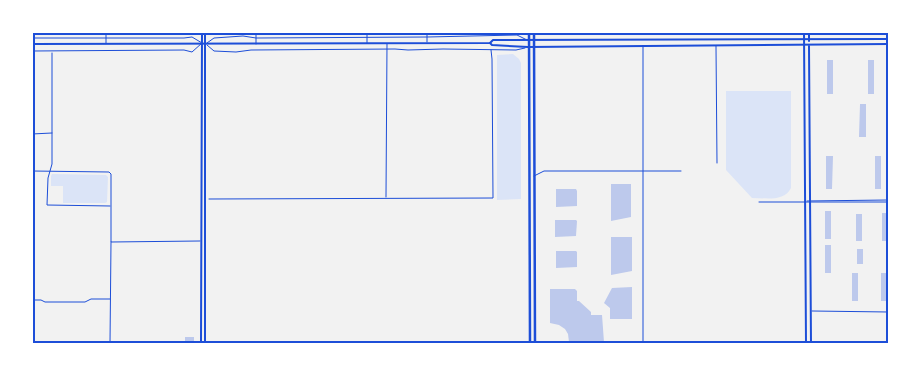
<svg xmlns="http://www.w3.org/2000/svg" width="921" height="376" viewBox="0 0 921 376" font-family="'Libre Baskerville',serif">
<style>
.green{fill:#dbe4f7}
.building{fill:#bdc9ec}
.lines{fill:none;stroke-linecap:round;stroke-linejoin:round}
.minor{stroke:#1d4ed8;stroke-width:1}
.secondary{stroke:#1d4ed8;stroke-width:2}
.primary{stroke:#1d4ed8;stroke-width:2.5}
.neatline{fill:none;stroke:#1d4ed8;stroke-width:2}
</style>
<rect width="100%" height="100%" fill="#f2f2f2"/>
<g class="green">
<polygon points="513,54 519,59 521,63 521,199 497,200 497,55"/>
<path d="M726,91H791V188C784,202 766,198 752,198L726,170Z"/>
<polygon points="52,174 106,175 108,177 107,202 105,203 63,203 63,186 51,186 51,176"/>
</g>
<g class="building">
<rect x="827" y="60" width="6" height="34"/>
<rect x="868" y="60" width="6" height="34"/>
<polygon points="860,104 866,104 866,137 859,137"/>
<polygon points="826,156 833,156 832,189 826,189"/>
<rect x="875" y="156" width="6" height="33"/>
<polygon points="611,184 631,184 631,217 611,221"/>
<polygon points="556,189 576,189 577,191 577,206 556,207"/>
<rect x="825" y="211" width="6" height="28"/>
<rect x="882" y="213" width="6" height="28"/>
<rect x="856" y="214" width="6" height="27"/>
<polygon points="555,220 576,220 577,221 576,236 555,237"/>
<polygon points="611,237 632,237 632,271 611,275"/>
<rect x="825" y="245" width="6" height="28"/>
<rect x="857" y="249" width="6" height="15"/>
<polygon points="556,251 576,251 577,252 577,267 556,268"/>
<rect x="852" y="273" width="6" height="28"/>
<rect x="881" y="273" width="6" height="28"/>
<polygon points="632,287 632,319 610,319 610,308 604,303 612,288"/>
<polygon points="550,289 575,289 577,291 577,301 579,301 591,312 591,315 602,315 604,342 602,344 569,342 568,334 565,329 559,325 550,323"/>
<polygon points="185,337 194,337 194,344 182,344 182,341 185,341"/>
</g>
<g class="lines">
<g class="minor">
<polyline points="106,32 106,43"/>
<polyline points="367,32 367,43"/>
<polyline points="427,32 427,42"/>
<polyline points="32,38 184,38 192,37 202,43 192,52 184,50 32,51"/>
<polyline points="207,43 214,38 243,36 256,38 427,37 517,35 527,40"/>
<polyline points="256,44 256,32"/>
<polyline points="207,45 214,51 236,52 251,50 395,49 408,50 443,49 516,50 525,48"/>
<polyline points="716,46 717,163"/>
<polyline points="643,47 643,344"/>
<polyline points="52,53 52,164 48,178 47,205 110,206"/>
<polyline points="32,134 52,133"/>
<polyline points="32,171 109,172 111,174 111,242 200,241"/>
<polyline points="534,176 544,171 681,171"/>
<polyline points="386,197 387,44"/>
<polyline points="209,199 493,198 492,59 491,50"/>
<polyline points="807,201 888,200"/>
<polyline points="759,202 888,202"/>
<polyline points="32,300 41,300 45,302 85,302 91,299 110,299"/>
<polyline points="812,311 888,312"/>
<polyline points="110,344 111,242"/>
</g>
<g class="secondary">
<polyline points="804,32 806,344"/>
<polyline points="809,32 809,41"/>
<polyline points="490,43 492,45 528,47 888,44"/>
<polyline points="32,44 490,43 493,40 888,39"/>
<polyline points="809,46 811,344"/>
<polyline points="201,344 202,32"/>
<polyline points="205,344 205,32"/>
</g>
<g class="primary">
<polyline points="529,32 530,344"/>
<polyline points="534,32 535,344"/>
</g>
</g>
<rect width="921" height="376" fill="none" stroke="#ffffff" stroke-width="68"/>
<rect x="34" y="34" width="853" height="308" class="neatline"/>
</svg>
